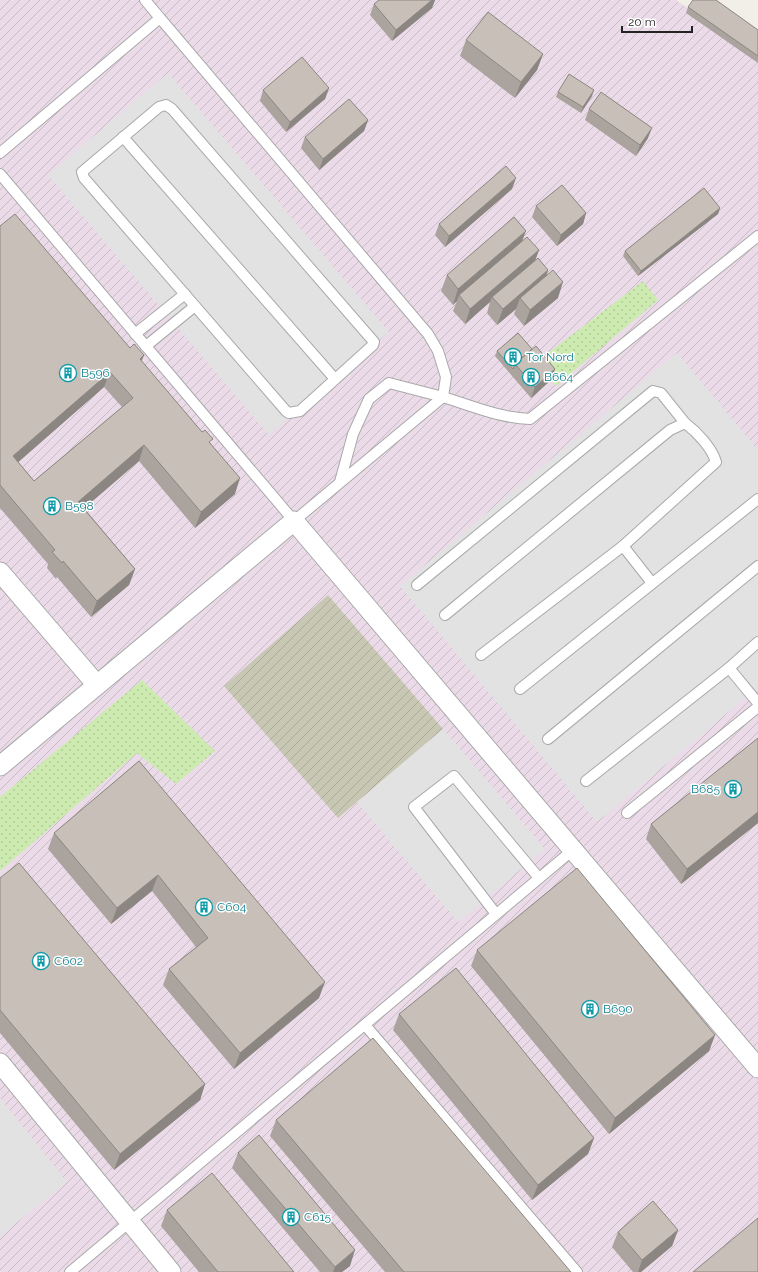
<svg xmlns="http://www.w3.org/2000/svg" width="758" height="1272" viewBox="0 0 758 1272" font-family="Raleway,sans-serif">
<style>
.industrial{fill:url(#industrial-furrows)}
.construction{fill:url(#construction-furrows)}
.grass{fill:url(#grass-dots)}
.parking{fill:#e2e2e2}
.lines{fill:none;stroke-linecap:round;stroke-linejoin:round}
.service-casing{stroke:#a9a9a9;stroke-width:12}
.minor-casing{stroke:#a9a9a9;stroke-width:21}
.service{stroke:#fff;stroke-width:10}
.minor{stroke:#fff;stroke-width:19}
.wall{fill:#aba49e;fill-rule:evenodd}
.shaded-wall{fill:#8b8681}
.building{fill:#c7bfb8;stroke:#8b8681;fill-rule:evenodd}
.labels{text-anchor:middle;stroke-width:3;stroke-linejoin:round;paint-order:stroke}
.culture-label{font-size:12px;fill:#0d838f;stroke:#fff;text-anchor:start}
</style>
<defs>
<pattern id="industrial-furrows" width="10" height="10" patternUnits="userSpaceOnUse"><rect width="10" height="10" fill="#ebdbe8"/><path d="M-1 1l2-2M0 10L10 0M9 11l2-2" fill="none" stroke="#c9bcc7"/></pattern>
<pattern id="construction-furrows" width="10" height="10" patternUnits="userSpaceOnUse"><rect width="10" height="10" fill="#c7c7b4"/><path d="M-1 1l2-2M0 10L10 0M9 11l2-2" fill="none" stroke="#abab9a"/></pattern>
<pattern id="grass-dots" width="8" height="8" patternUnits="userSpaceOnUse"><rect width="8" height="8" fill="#cdebb0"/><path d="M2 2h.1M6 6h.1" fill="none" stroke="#b0c997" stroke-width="1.8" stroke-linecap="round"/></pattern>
</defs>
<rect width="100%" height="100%" fill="#f2efe9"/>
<polygon class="industrial" points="0,0 676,0 758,57 758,1272 0,1272"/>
<polygon class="construction" points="328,595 443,729 338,818 224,686"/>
<g class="grass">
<polygon points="643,281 658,300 556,386 536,362"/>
<polygon points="142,680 215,751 176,784 137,753 0,871 0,797"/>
</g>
<g class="parking">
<polygon points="168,73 389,332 269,435 48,175"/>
<polygon points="677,353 758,450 758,687 597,822 400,586"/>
<polygon points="443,729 545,849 458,922 357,802"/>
<polygon points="0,1098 67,1182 0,1236"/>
</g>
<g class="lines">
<g class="service-casing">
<g id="service">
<polyline points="145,0 160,18"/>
<polygon points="166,105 172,109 374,342 373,345 300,411 289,413 286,411 84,178 82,172 159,107"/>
<polyline points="123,137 335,379"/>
<polyline points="0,153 160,18 428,334 438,351 446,377 443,397 389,383 369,399 353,434 340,482"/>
<path d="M0,174L294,521L443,397C472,406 500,418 530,419L758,236"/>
<polyline points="135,334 185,294"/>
<polyline points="146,346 195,306"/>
<polyline points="417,585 653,391 661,393 685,423"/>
<path d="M445,615L670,430L685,423C697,432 712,448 716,462L623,546L652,583"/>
<polyline points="758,642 729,668 758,703"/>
<polyline points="481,655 623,546"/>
<polyline points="520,689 758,499"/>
<polyline points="548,739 758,566"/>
<polyline points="586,781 729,668"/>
<polyline points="627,813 758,707"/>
<polyline points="496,914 414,807 454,776 539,878"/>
<polyline points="365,1025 577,1272"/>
<polyline points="70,1272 574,849"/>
</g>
</g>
<g class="minor-casing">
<g id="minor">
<polyline points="0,572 97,685"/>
<polyline points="0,766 294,521 758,1068"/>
<polyline points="0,1063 171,1272"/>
</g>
</g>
<use href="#service" class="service"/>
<use href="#minor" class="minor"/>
</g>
<g class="wall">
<polygon points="379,0 435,0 432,8 392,41 370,15 374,4"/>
<polygon points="688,7 758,30 758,63 686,13"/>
<polygon points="466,40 543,54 537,70 515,98 460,56"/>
<polygon points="329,88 325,99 286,132 260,101 263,90"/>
<polygon points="558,92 592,96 581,113 556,97"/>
<polygon points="589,109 648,138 636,156 585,120"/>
<polygon points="368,120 364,131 319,170 301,148 305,137"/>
<polygon points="512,189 445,247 435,235 439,224"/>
<polygon points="536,206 586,213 583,224 557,246 532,217"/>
<polygon points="720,208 718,214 638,276 623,256 625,251"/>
<path d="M0,226L130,348L144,355L141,361L211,444L235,494L195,528L139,461L84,508L135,569L129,585L91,617L57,577L56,579L47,568L48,564L0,508ZM104,387L122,407L34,481L18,462Z"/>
<polygon points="522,241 539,250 535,261 548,270 547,275 558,298 524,326 514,314 516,309 497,325 487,313 490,302 465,324 453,311 457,301 453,305 441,291 447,275"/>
<polygon points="532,349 555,369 551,380 531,398 495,356 497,351"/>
<polygon points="758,738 758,823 681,884 646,839 651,824"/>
<polygon points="139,761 319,998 234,1069 163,985 169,969 196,947 152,891 111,924 48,849 54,833"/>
<polygon points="0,878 205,1084 200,1100 114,1170 0,1033"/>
<polygon points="477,950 715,1035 709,1051 609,1134 471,966"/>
<polygon points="399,1014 594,1138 588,1154 532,1200 393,1030"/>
<polygon points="276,1120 571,1272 385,1272 270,1136"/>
<polygon points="238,1153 350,1266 342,1272 320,1272 232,1168"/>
<polygon points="167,1210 294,1272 199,1272 161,1226"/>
<polygon points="678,1230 672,1246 641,1272 633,1272 612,1247 618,1232"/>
</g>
<g class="shaded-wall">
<polygon points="432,0 435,0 432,8 392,41 396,30"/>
<polygon points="543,54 537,70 515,98 521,82"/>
<polygon points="329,88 325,99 286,132 290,122"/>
<polygon points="594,90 592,96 581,113 583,107"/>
<polygon points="368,120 364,131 319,170 323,159"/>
<polygon points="652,128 648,138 636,156 640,145"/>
<polygon points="516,178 512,189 445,247 449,236"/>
<polygon points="720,208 718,214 638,276 641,271"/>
<polygon points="586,213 583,224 557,246 561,235"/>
<polygon points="526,231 520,247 459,295 457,301 453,305 458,289"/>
<polygon points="539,250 533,266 492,297 490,302 465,324 470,309"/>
<polygon points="548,270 543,286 520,298 516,309 497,325 503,309"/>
<polygon points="563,282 558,298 524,326 530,310"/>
<polygon points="144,355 138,371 140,359"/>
<polygon points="555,369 551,380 531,398 535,387"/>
<polygon points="110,372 104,387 7,472 13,456"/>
<polygon points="144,445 139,461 73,518 78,502"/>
<polygon points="240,478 235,494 195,528 201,512"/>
<polygon points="135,569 129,585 91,617 97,601"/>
<polygon points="758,812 758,823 681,884 687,869"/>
<polygon points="158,875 152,891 111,924 117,908"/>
<polygon points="325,982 319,998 234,1069 240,1053"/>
<polygon points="715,1035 709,1051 609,1134 615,1118"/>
<polygon points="205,1084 200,1100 114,1170 120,1154"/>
<polygon points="594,1138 588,1154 532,1200 538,1185"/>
<polygon points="678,1230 672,1246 641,1272 638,1272 642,1260"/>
<polygon points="355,1250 350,1266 342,1272 333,1272 335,1267"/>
</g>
<g class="building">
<polygon points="379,0 432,0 396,30 374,4"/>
<polygon points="693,0 716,0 758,30 758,56 688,7"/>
<polygon points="488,12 543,54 521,82 466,40"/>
<polygon points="302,57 329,88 290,122 263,90"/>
<polygon points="569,74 594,90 583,107 558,92"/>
<polygon points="601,92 652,128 640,145 589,109"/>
<polygon points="349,99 368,120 323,159 305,137"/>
<polygon points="506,166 516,178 449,236 439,224"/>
<polygon points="562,185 586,213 561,235 536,206"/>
<polygon points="704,188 720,208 641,271 625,251"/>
<path d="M15,214L130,348L134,344L144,355L140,359L202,432L205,430L213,439L209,442L240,478L201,512L144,445L78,502L135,569L97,601L63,561L62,563L52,552L55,550L0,485V226ZM110,372L133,398L34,481L13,456Z"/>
<polygon points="514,217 526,231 458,289 447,275"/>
<polygon points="527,237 539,250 470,309 459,295"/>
<polygon points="538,258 548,270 503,309 492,297"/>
<polygon points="553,270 563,282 530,310 520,298"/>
<polygon points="518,333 532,349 515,364 513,369 497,351"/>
<polygon points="536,346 555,369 535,387 515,364"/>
<polygon points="758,738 758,812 687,869 651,824"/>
<polygon points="139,761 325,982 240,1053 169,969 208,938 158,875 117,908 54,833"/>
<polygon points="19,863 205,1084 120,1154 0,1010 0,878"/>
<polygon points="577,868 715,1035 615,1118 477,950"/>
<polygon points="456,968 594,1138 538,1185 399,1014"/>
<polygon points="373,1038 571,1272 404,1272 276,1120"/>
<polygon points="259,1135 355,1250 335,1267 238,1153"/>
<polygon points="212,1173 294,1272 218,1272 167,1210"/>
<polygon points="653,1201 678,1230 642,1260 618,1232"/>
<polygon points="758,1218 758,1272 693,1272"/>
</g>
<defs>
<g id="building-ring" transform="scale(0.9)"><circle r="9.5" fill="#fff" stroke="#0f9aa8" stroke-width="1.5"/><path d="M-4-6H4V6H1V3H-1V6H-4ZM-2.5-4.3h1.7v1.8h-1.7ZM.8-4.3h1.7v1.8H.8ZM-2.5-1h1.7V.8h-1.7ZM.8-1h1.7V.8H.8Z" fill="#0f9aa8"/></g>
</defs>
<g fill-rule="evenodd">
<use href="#building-ring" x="513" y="357"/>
<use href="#building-ring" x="68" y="373"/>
<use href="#building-ring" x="531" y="377"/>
<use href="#building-ring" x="52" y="506"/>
<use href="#building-ring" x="733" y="789"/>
<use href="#building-ring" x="204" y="907"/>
<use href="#building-ring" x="41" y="961"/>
<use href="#building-ring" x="590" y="1009"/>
<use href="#building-ring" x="291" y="1217"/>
</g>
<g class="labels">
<g class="culture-label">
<text x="526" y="361">Tor Nord</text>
<text x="81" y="377">B596</text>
<text x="544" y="381">B664</text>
<text x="65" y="510">B598</text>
<text x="720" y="793" text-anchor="end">B685</text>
<text x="217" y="911">C604</text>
<text x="54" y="965">C602</text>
<text x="603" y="1013">B690</text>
<text x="304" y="1221">C615</text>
</g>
</g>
<path d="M622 26v6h70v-6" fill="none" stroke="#222222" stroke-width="2"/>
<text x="628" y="26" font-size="12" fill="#222222" stroke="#ffffff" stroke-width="3" paint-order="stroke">20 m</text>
</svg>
